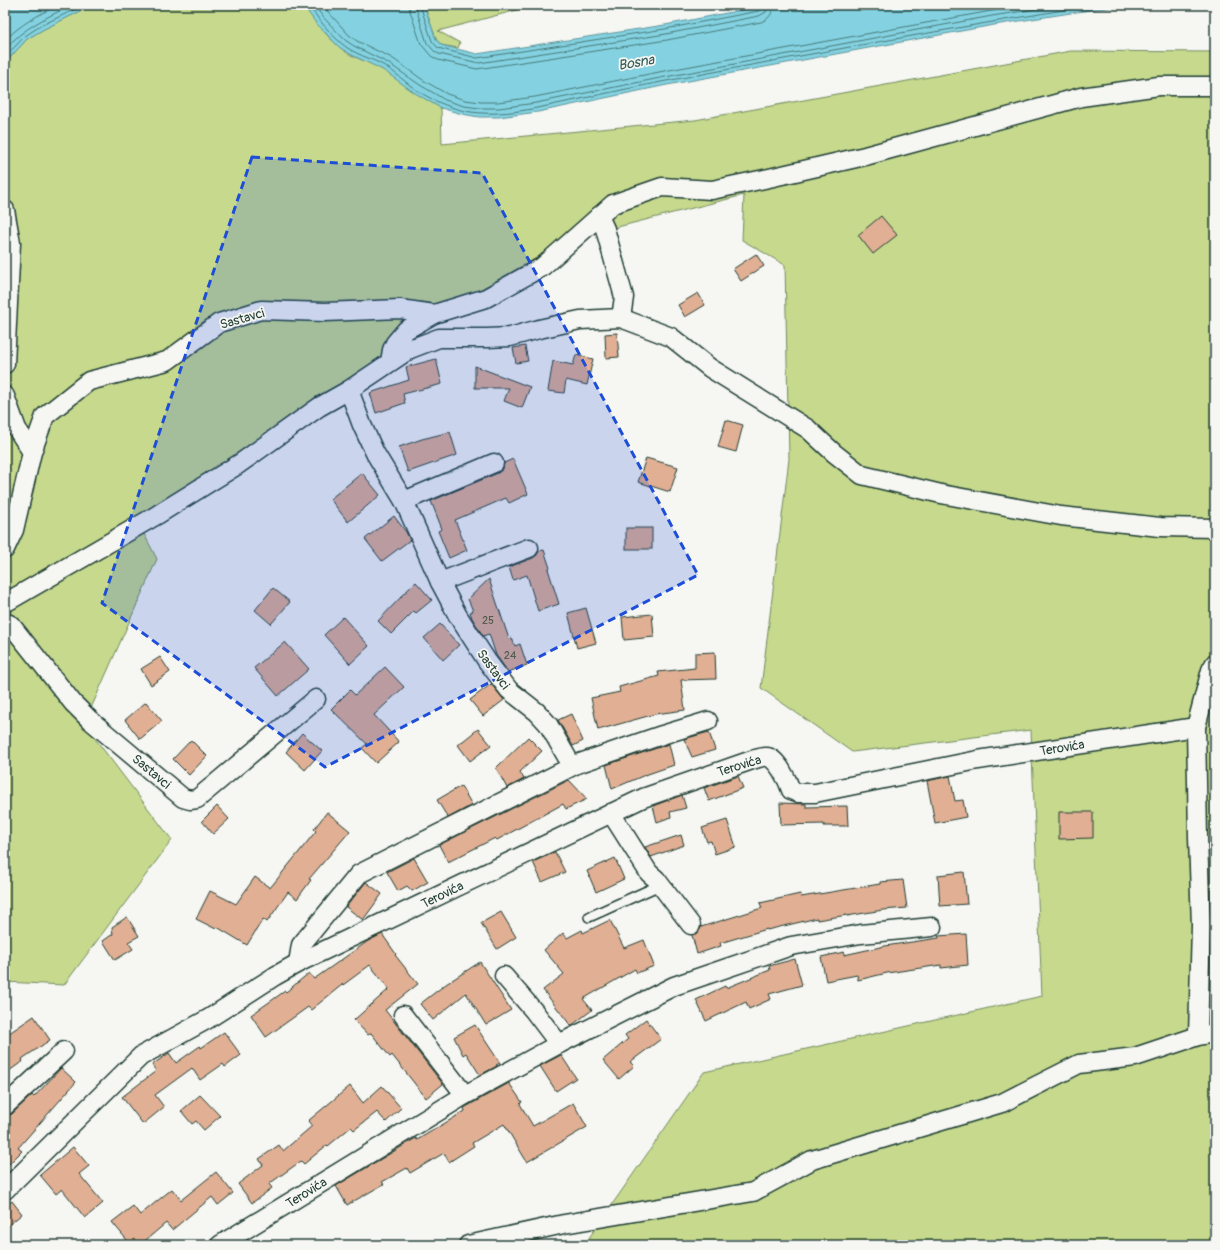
<svg xmlns="http://www.w3.org/2000/svg" width="1220" height="1250" viewBox="0 0 1220 1250" font-family="Pangolin,sans-serif">
<style>
.green{fill:#c6d98d;stroke:#728b60}
.water{fill:#84d2e1;stroke:#5c969c}
.lines{fill:none;stroke-linecap:round;stroke-linejoin:round}
.shore{stroke:#477979;stroke-width:1}
.building{fill:#e1af93;stroke:#1f3d34}
.lane-casing{stroke:#1f3d34;stroke-width:12}
.street-casing{stroke:#1f3d34;stroke-width:21}
.lane{stroke:#f6f6f2;stroke-width:9}
.street{stroke:#f6f6f2;stroke-width:18}
.marked{fill:#1d4ed8;fill-opacity:0.2;stroke:#1d4ed8;stroke-width:3;stroke-dasharray:8 5;stroke-linejoin:round}
.labels{text-anchor:middle;stroke-width:3.5;stroke-linejoin:round;paint-order:stroke}
.number-label{font-size:11px;fill:#505a4c}
.street-label{font-size:13px;fill:#1f3d34;stroke:#f6f6f2}
.water-label{font-size:14px;font-style:italic;fill:#335b57;stroke:#f6f6f2}
</style>
<rect width="100%" height="100%" fill="#f6f6f2"/>
<filter id="ink" filterUnits="userSpaceOnUse"><feTurbulence type="fractalNoise" baseFrequency=".025" numOctaves="2"/><feDisplacementMap in="SourceGraphic" scale="8" xChannelSelector="R" yChannelSelector="G"/><feConvolveMatrix kernelMatrix="1 2 1 2 8 2 1 2 1" color-interpolation-filters="sRGB"/></filter>
<g filter="url(#ink)">
<g class="green">
<path d="M93,5H303C316,22 330,42 349,54C360,60 374,64 385,71C404,84 421,97 441,108L442,144L695,120L1071,51L1215,52V1245H584L704,1072L1042,996L1031,730L852,752L761,688L789,459L785,265L742,240L744,195L570,239L471,295L142,530L157,559L84,724L172,840L64,985L5,982V63L27,39L44,29Z"/>
<polygon points="424,5 536,5 438,31 460,43 458,48 441,45 436,39"/>
</g>
<g class="water">
<polygon points="5,5 93,5 44,29 27,39 5,63"/>
<polygon points="303,5 424,5 436,39 441,45 477,54 665,25 768,5 1141,5 1096,9 994,25 667,85 538,112 499,117 479,117 462,114 441,108 432,103 415,93 383,70 350,54 339,47 316,23"/>
</g>
<g class="lines">
<g class="shore">
<path d="M308,5C318,18 328,32 341,43C353,54 371,58 385,66C396,73 405,82 415,89C430,99 447,107 465,111C502,118 540,107 576,100C606,93 636,87 666,81C809,54 952,28 1095,5"/>
<polyline points="314,5 323,17 345,40 354,46 388,63 420,85 437,95 445,100 464,106 480,108 499,108 536,103 665,77 992,16 1063,5"/>
<polyline points="322,5 349,35 357,41 392,58 423,80 440,90 447,94 465,100 481,102 498,102 535,97 664,71 1024,5"/>
<path d="M409,5L410,11L421,44L431,56L438,60L477,69L667,40L761,22C769,19 773,14 773,5"/>
<polyline points="415,5 427,43 435,52 439,54 479,63 666,34 759,16 766,12 767,5"/>
<polyline points="420,5 432,41 438,48 477,58 665,29 759,11 762,9 762,5"/>
<path d="M5,40C21,24 38,15 58,5"/>
<path d="M5,49C23,28 47,17 72,5"/>
<polyline points="5,57 25,36 42,25 84,5"/>
</g>
</g>
<g class="building">
<polygon points="881,216 897,235 873,254 858,235"/>
<polygon points="756,254 764,266 741,281 733,269"/>
<polygon points="698,293 705,305 685,317 678,305"/>
<polygon points="617,333 619,357 606,358 605,334"/>
<polygon points="525,346 528,361 516,363 513,348"/>
<polygon points="576,355 593,359 587,385 566,380 564,393 548,391 553,361 573,365"/>
<polygon points="436,359 442,384 403,394 405,403 376,413 370,393 409,380 406,367"/>
<polygon points="475,366 530,387 522,408 504,401 509,388 475,388"/>
<polygon points="726,420 743,425 736,452 718,447"/>
<polygon points="450,432 457,455 408,472 399,447 422,439"/>
<polygon points="646,458 678,467 670,492 638,482"/>
<polygon points="513,459 528,494 509,503 506,498 455,520 467,550 449,558 438,531 442,529 431,501 498,473 503,469 504,463"/>
<polygon points="362,473 380,495 348,522 330,499"/>
<polygon points="394,516 406,532 410,540 382,561 365,539"/>
<rect x="626" y="528" width="26" height="21"/>
<polygon points="544,550 550,568 548,569 559,604 538,611 527,575 513,580 509,567 533,558 537,555 539,551"/>
<polygon points="489,579 509,639 512,638 515,646 520,644 527,665 508,672 496,655 489,634 483,636 472,618 470,612 473,611 468,599"/>
<polygon points="416,582 432,600 416,613 414,611 391,634 378,621 402,596 401,596"/>
<polygon points="273,588 290,602 271,624 255,610"/>
<polygon points="586,608 596,643 577,648 568,613"/>
<polygon points="652,614 654,637 624,640 622,617"/>
<polygon points="343,617 369,646 350,664 324,635"/>
<polygon points="440,624 459,645 443,660 424,638"/>
<polygon points="285,642 309,669 278,696 254,668"/>
<polygon points="715,652 716,679 681,680 685,710 655,714 598,730 591,698 620,692 619,687 659,676 658,672 695,668 695,653"/>
<polygon points="160,657 170,672 151,685 141,669"/>
<polygon points="385,667 404,687 374,715 399,742 376,763 362,748 367,744 331,709 350,690 355,695"/>
<polygon points="491,684 504,700 483,716 470,700"/>
<polygon points="146,702 162,721 140,739 125,720"/>
<polygon points="571,714 583,741 573,746 558,720"/>
<polygon points="478,729 491,745 470,761 458,745"/>
<polygon points="709,732 715,750 692,757 684,739"/>
<polygon points="302,733 322,751 305,770 286,752"/>
<polygon points="528,737 542,751 520,772 524,779 507,788 496,768"/>
<polygon points="191,740 207,756 189,775 173,759"/>
<polygon points="669,744 674,765 645,775 612,789 606,765"/>
<polygon points="738,776 743,788 709,801 704,788"/>
<polygon points="950,776 955,801 963,800 966,817 935,823 927,781"/>
<polygon points="569,780 587,799 566,809 563,804 497,840 495,838 448,862 439,845"/>
<polygon points="461,786 472,805 448,818 437,800"/>
<polygon points="682,795 686,808 670,812 671,817 657,822 653,806"/>
<polygon points="780,803 806,804 806,807 847,806 848,826 824,826 824,824 781,825"/>
<polygon points="217,806 229,819 213,834 202,821"/>
<polygon points="327,812 350,831 309,879 311,880 297,899 288,892 267,922 263,919 247,945 217,927 216,929 196,919 210,891 236,904 255,877 270,888 316,831 314,829"/>
<polygon points="1059,812 1093,812 1093,838 1059,839"/>
<polygon points="727,820 736,847 715,854 711,841 707,842 702,828"/>
<polygon points="681,835 684,845 651,857 645,847"/>
<polygon points="555,852 565,872 542,882 533,862"/>
<polygon points="414,858 428,882 412,891 407,886 398,891 387,872"/>
<polygon points="615,858 624,879 596,892 587,871"/>
<polygon points="964,872 967,904 940,906 938,875"/>
<polygon points="903,880 907,908 883,910 847,916 847,915 817,920 817,918 767,930 767,929 720,943 721,946 697,954 692,935 698,933 701,927 762,908 760,903 800,894 801,897 880,884 880,882"/>
<polygon points="366,882 382,894 363,920 346,907"/>
<polygon points="501,912 516,937 497,949 481,923"/>
<polygon points="127,917 139,936 128,942 133,949 115,960 103,941 113,934 112,927"/>
<polygon points="610,920 624,948 644,940 654,966 637,973 635,969 583,999 592,1010 571,1026 543,990 564,974 544,950 563,933 567,938 582,930 583,933"/>
<polygon points="382,934 396,954 395,955 418,984 385,1010 443,1084 426,1098 392,1055 390,1057 371,1033 368,1035 354,1020 389,989 370,965 343,985 343,984 311,1010 308,1007 266,1037 251,1015 285,991 286,992 309,973 314,979 368,941"/>
<polygon points="966,934 968,965 941,968 941,965 887,973 858,980 857,975 826,981 821,957 844,952 844,955 885,946 939,938 938,936"/>
<polygon points="795,959 802,985 769,994 771,999 749,1009 746,1002 706,1021 696,1000 725,986 726,988 770,970 769,966"/>
<polygon points="480,962 511,1010 486,1025 466,993 433,1020 420,1004 446,984"/>
<polygon points="34,1016 50,1040 22,1059 23,1061 5,1074 5,1036"/>
<polygon points="646,1019 661,1039 630,1062 634,1066 619,1079 603,1060 628,1039 625,1035"/>
<polygon points="475,1025 500,1063 496,1065 497,1066 480,1075 466,1053 463,1055 454,1037"/>
<polygon points="224,1032 241,1055 225,1067 223,1064 200,1080 192,1068 155,1095 164,1107 143,1124 122,1097 156,1071 152,1065 169,1053 176,1063 200,1046 201,1048"/>
<polygon points="561,1055 576,1078 556,1091 540,1066"/>
<polygon points="61,1068 76,1082 18,1148 22,1151 5,1168 5,1116 12,1114 32,1095 34,1097"/>
<polygon points="509,1083 522,1102 520,1104 533,1126 573,1103 587,1127 527,1162 504,1124 472,1143 474,1146 449,1162 444,1153 410,1173 407,1168 382,1182 384,1184 347,1205 336,1186 416,1138 417,1140 465,1111 464,1108"/>
<polygon points="350,1086 363,1103 382,1086 401,1108 386,1122 377,1112 354,1130 351,1127 328,1146 327,1145 304,1164 301,1161 269,1184 272,1188 252,1203 238,1184 263,1165 259,1159 279,1145 283,1151 312,1126 308,1121"/>
<polygon points="200,1095 220,1116 204,1130 196,1121 192,1124 181,1111"/>
<polygon points="73,1147 89,1166 79,1174 103,1203 85,1218 62,1189 56,1194 40,1175"/>
<polygon points="216,1172 233,1193 218,1205 212,1197 172,1230 166,1223 140,1245 131,1245 112,1222 133,1206 140,1215 172,1189 181,1200"/>
<polygon points="12,1201 22,1214 5,1228 5,1207"/>
</g>
<g class="lines">
<g class="lane-casing">
<polyline id="lane" points="589,917 660,885"/>
</g>
<g class="street-casing">
<g id="street">
<polyline points="5,210 11,243 5,364"/>
<polyline points="599,216 605,229 624,297 621,318"/>
<polyline points="390,362 392,350 395,343 406,330 434,314 486,298 542,267 613,204 662,187 712,190 769,178 865,156 1081,97 1159,86 1215,86"/>
<polyline points="349,390 362,425 375,453 404,501 440,582 458,616 487,661 509,690 537,712 548,724 572,766"/>
<polyline points="5,396 17,429 32,452"/>
<polyline points="404,501 494,463"/>
<polyline points="5,549 14,530 32,452 45,416 89,381 167,361 219,323 261,310 325,312 400,309 434,314"/>
<polyline points="440,582 529,548"/>
<polyline points="5,603 157,515 239,464 319,407 349,390 410,349 439,338 487,338 510,337 539,329 580,320 621,318 671,337 710,368 808,429 834,453 862,475 941,494 1061,516 1160,527 1215,528"/>
<polyline points="5,622 11,625 73,703 90,720 183,798 190,800 197,799 316,699"/>
<polyline points="611,813 649,873 656,879 691,925"/>
<polyline points="298,963 301,945 359,874 577,764 662,735 708,721"/>
<polyline points="504,976 534,1011 559,1044"/>
<polyline points="403,1015 465,1095"/>
<polyline points="1198,1036 1201,926 1198,837 1196,727 1211,670 1215,663"/>
<polyline points="5,1106 64,1051"/>
<path d="M5,1190L141,1056L208,1019L275,976L298,963L643,798L752,760C756,759 763,756 767,757C777,758 788,781 791,790L799,793H815L978,760L1196,727"/>
<polyline points="220,1245 465,1095 559,1044 674,986 791,946 861,934 932,927"/>
<polyline points="468,1245 564,1224 753,1192 812,1160 1002,1103 1079,1064 1135,1057 1198,1036 1215,1033"/>
</g>
</g>
<use href="#lane" class="lane"/>
<use href="#street" class="street"/>
</g>
</g>
<path class="marked" d="M252,157L482,173L698,575L325,767L102,603Z"/>
<g class="labels">
<g class="number-label">
<text x="488" y="624">25</text>
<text x="510" y="659">24</text>
</g>
<g class="street-label">
<text transform="translate(242 318) rotate(-16)" y="5">Sastavci</text>
<text transform="translate(494 669) rotate(54)" y="5">Sastavci</text>
<text transform="translate(1062 747) rotate(-9)" y="5">Terovića</text>
<text transform="translate(739 765) rotate(-17)" y="5">Terovića</text>
<text transform="translate(152 771) rotate(40)" y="5">Sastavci</text>
<text transform="translate(442 894) rotate(-26)" y="5">Terovića</text>
<text transform="translate(306 1192) rotate(-32)" y="5">Terovića</text>
</g>
<g class="water-label">
<text transform="translate(636 62) rotate(-10)" y="5">Bosna</text>
</g>
</g>
<rect width="1220" height="1250" fill="none" stroke="#f6f6f2" stroke-width="20"/>
<rect x="10" y="10" width="1200" height="1230" fill="none" stroke="#1f3d34" stroke-width="1.5" filter="url(#ink)"/>
</svg>
